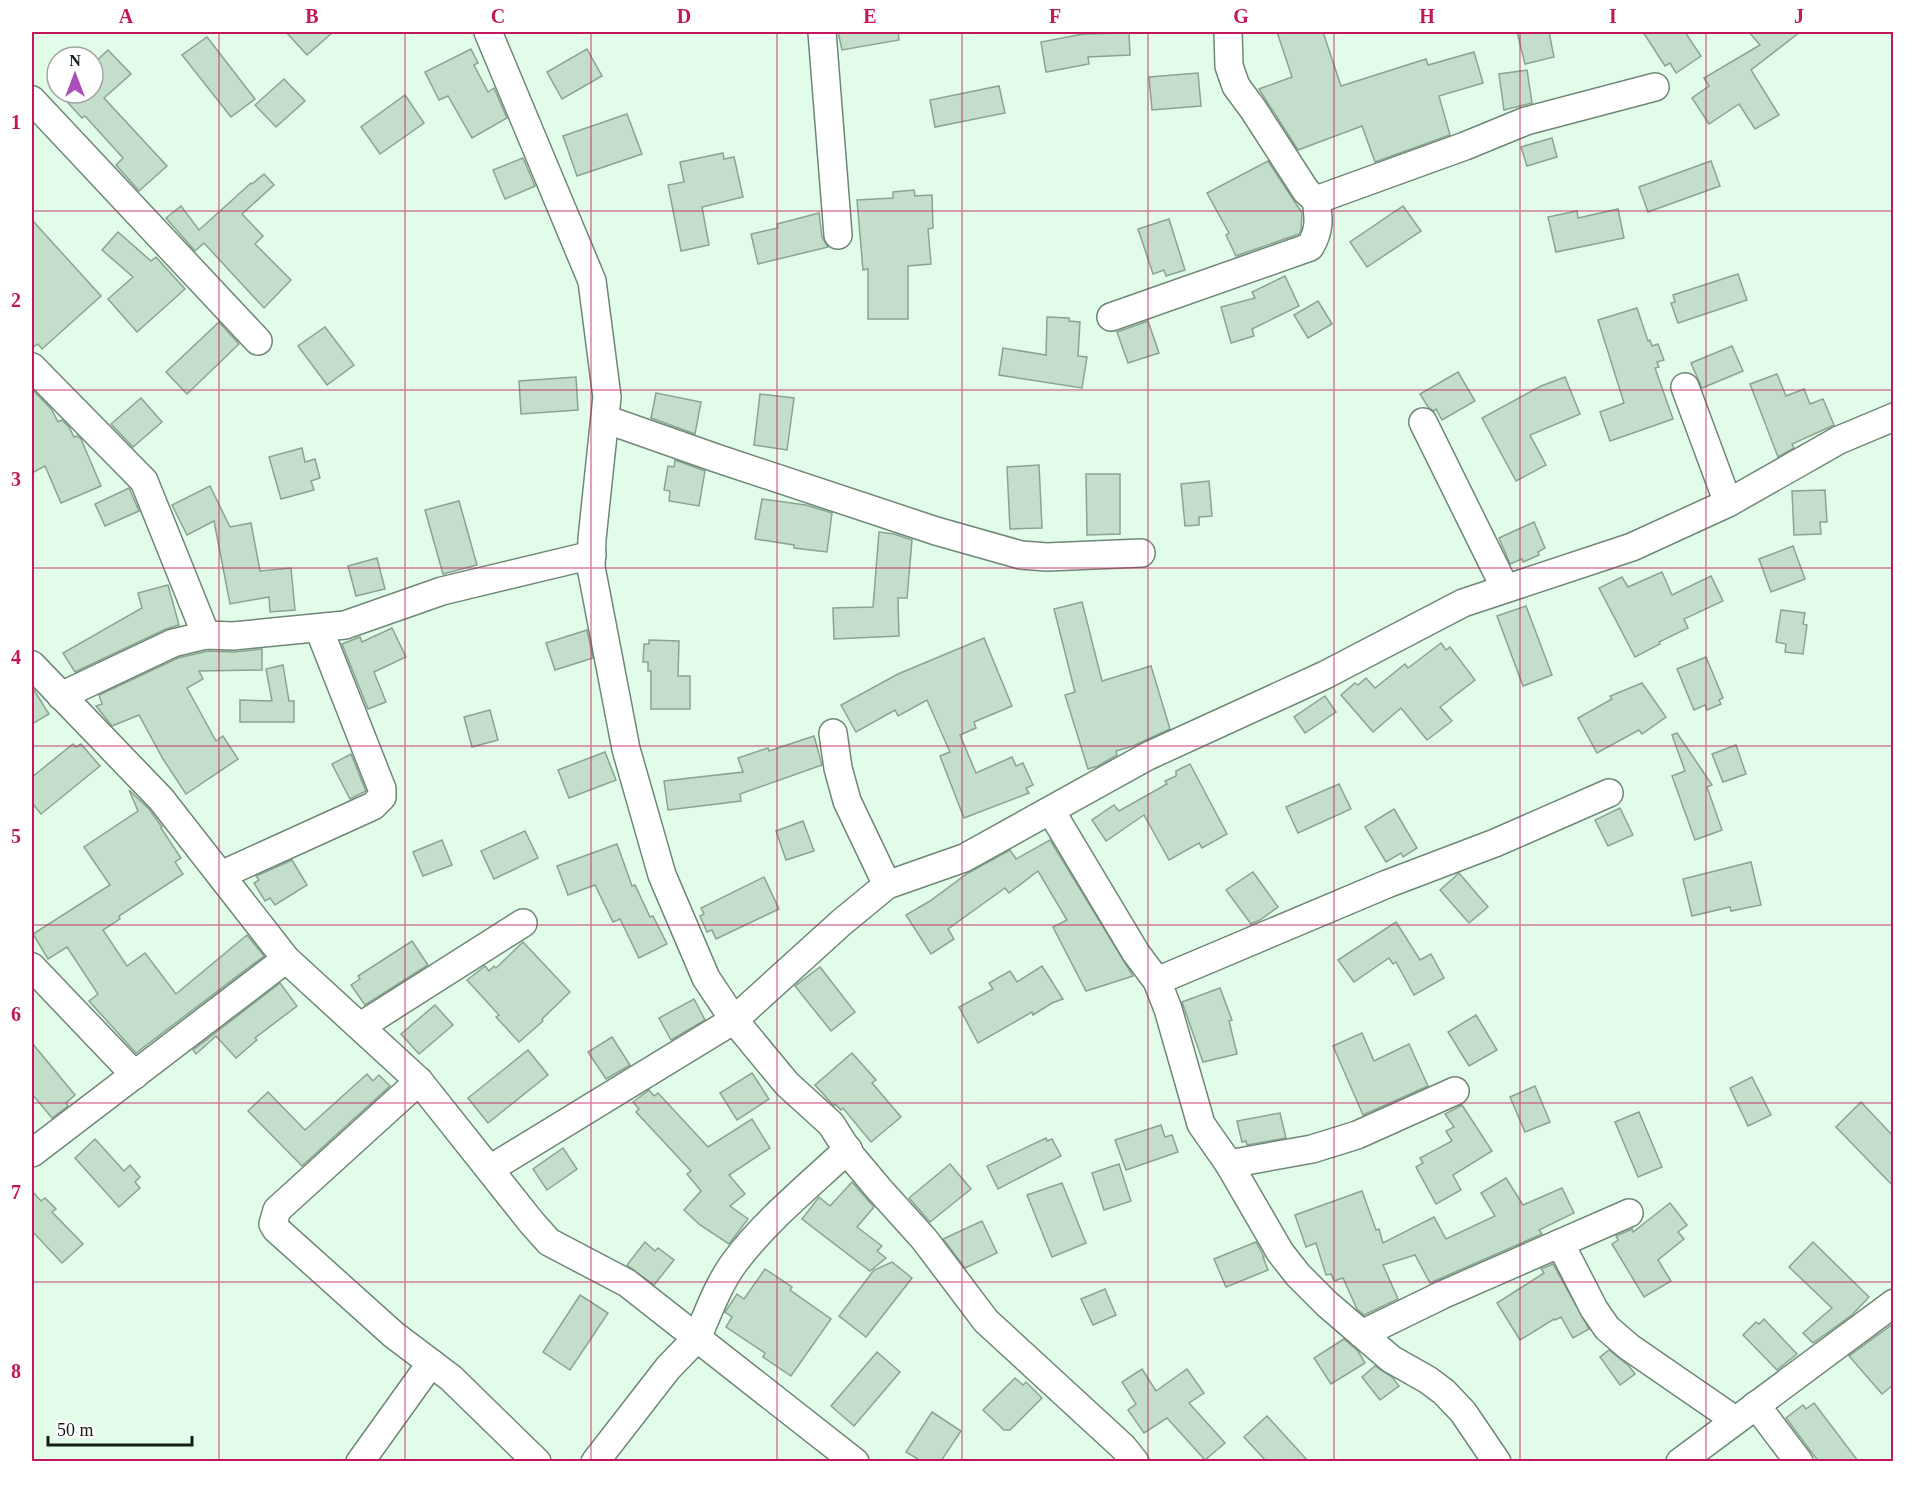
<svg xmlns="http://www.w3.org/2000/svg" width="1925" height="1493" viewBox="0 0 1925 1493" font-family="Georgia,serif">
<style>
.building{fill:#c3deca;stroke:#8ba491;stroke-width:1.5}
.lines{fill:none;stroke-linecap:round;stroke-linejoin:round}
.minor-casing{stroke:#6f8776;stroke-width:30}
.minor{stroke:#fff;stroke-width:27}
.grid{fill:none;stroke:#c2185b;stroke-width:1.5;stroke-opacity:0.55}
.neatline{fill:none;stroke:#c2185b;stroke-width:2}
.grid-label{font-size:20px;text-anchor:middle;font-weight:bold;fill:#c2185b}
</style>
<rect width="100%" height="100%" fill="#e1fce8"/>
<g class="building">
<polygon points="286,32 333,32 307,55"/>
<polygon points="838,32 898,32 899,40 842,50"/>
<polygon points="1277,32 1323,32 1341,86 1426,59 1428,65 1474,52 1483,83 1439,96 1450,135 1375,162 1362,126 1298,150 1259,89 1292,77"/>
<polygon points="1517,32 1549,32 1554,57 1525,64"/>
<polygon points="1643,32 1685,32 1701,56 1676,73 1670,63 1665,66"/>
<polygon points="1749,32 1800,32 1751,70 1779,115 1755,129 1739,104 1709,124 1692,98 1709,86 1704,78 1760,45"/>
<polygon points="1129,33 1130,55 1088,57 1089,64 1046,72 1041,42 1083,34"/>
<polygon points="207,37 255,99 231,117 182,55"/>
<polygon points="471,49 478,63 474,65 488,92 494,88 507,118 472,138 448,96 439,100 425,72"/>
<polygon points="587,49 602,76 562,99 547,72"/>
<polygon points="108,50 131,74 104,98 167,166 139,191 116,165 123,158 85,116 82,118 59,93 93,93 93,64"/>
<polygon points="1527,70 1532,103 1504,110 1499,74"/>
<polygon points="1198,73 1201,106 1152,110 1149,77"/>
<polygon points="284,79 305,101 276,127 255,105"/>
<polygon points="999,86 1005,113 935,127 930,100"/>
<polygon points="405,95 424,123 380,154 361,127"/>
<polygon points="627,114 642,154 577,176 563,136"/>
<polygon points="1552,138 1557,157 1527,166 1521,147"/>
<polygon points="723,153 724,159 734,157 743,197 702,207 709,245 681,251 668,185 684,182 680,162"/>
<polygon points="523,158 535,186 505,199 493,170"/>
<polygon points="1268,161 1302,213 1301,230 1299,234 1236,256 1226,235 1229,233 1207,193"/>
<polygon points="1711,161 1720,186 1648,212 1639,187"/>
<polygon points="264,174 274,185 242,214 263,236 255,244 291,280 264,308 204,243 195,251 166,218 181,206 199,230 251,183 252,184"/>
<polygon points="914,190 915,196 932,195 933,228 928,229 931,264 908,266 908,319 868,319 868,269 863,270 857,200 893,198 893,192"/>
<polygon points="1403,206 1421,231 1367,267 1350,242"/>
<polygon points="1618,209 1624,238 1556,252 1548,217 1577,211 1578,218"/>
<polygon points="819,213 822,237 828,247 758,264 751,234 778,228 777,224"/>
<polygon points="1169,219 1185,270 1166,276 1164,270 1153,274 1138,229"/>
<polygon points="32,220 101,296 42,349 38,344 32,348"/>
<polygon points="118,232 151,261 156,257 185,289 137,332 108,299 133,277 102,250"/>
<polygon points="1738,274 1747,300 1678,323 1671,303 1675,302 1673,295"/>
<polygon points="1285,276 1299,306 1252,329 1254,336 1231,343 1221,307 1255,298 1252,292"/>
<polygon points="1318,301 1332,324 1308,338 1294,315"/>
<polygon points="1637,308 1648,341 1650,340 1652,346 1658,344 1664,360 1657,362 1659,367 1655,368 1673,419 1610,441 1600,412 1624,403 1598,320"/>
<polygon points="1047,317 1069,318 1069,321 1080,322 1078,356 1087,357 1082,388 999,375 1003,348 1046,355"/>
<polygon points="1148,321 1159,353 1128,363 1117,332"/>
<polygon points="219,322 239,344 187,394 166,372"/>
<polygon points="325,327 354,365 327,385 298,346"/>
<polygon points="1732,346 1743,371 1702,388 1691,363"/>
<polygon points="1458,372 1475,401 1442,420 1436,409 1434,411 1428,407 1420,394"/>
<polygon points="1777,374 1786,396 1804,389 1810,404 1823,399 1834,425 1792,444 1794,448 1778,457 1750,384"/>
<polygon points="576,377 578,410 521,414 519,381"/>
<polygon points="1565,377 1580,414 1530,435 1546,465 1516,481 1482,418 1541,386"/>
<polygon points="32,389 52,410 58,422 62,420 69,427 74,437 77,436 81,439 101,486 61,503 45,466 32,473"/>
<polygon points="656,393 701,402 695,434 651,418"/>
<polygon points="760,394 794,398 787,450 754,445"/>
<polygon points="141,398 162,422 133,447 111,424"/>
<polygon points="302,448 305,462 315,459 320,478 311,481 314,490 281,499 269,457"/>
<polygon points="675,460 705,471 699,506 669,501 670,491 664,490 668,466 674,467"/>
<polygon points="1039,465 1042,528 1010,529 1007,467"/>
<polygon points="1086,474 1120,474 1120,534 1087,535"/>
<polygon points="1209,481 1212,516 1199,517 1199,525 1185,526 1181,484"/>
<polygon points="210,486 230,527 251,523 260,571 291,568 295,610 270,612 269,597 230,604 214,521 187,535 172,505"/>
<polygon points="129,488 139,511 105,526 95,504"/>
<polygon points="1825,490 1827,522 1820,522 1821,534 1794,535 1792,491"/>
<polygon points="762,499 806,505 832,513 827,552 794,548 794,545 755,539"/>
<polygon points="459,501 477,565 443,574 425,510"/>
<polygon points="1534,522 1545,548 1538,552 1539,555 1523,562 1522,559 1510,564 1499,538"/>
<polygon points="879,532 894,534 912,540 907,598 898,598 899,636 834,639 833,608 873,607"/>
<polygon points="1793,546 1805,579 1771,592 1759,559"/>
<polygon points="377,558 385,589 356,596 348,566"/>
<polygon points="1662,572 1672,595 1711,576 1723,601 1684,619 1688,628 1659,642 1660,644 1635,657 1599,588 1622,577 1628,587"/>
<polygon points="168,585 179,625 166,629 75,672 63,653 142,608 138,593"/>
<polygon points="1082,602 1102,681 1151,666 1170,729 1133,746 1116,751 1117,755 1098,766 1088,769 1065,695 1075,692 1054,609"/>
<polygon points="1526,606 1552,675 1523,686 1497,616"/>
<polygon points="1781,610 1805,613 1803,624 1807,625 1803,654 1785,652 1786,644 1776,642"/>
<polygon points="392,628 406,657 374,672 386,702 368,709 342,644 360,637 362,642"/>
<polygon points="587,630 593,658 555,670 546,643"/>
<polygon points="984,638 1012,706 974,722 976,728 960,735 976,773 1012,757 1016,766 1023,763 1033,785 1026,788 1029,793 964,818 940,756 950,752 927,700 898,716 895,710 856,732 841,705 898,674"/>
<polygon points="649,640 679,641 678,676 690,676 690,709 651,709 651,671 648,671 648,662 643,662 644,644 649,644"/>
<polygon points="1441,643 1446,650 1450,647 1475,680 1440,707 1452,721 1427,740 1401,708 1373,732 1341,695 1355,683 1358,685 1366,678 1375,688 1405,664 1408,668"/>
<polygon points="262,649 262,670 199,671 203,679 187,688 216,741 223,736 238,759 186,794 163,759 139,715 112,726 96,706 102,704 99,695 178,658 208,651 234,652"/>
<polygon points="1706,657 1723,698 1719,700 1721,704 1707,710 1705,705 1694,710 1677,669"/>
<polygon points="283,665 289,701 294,701 294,722 240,722 240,700 272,701 266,669"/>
<polygon points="1642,683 1666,717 1642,734 1639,730 1597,753 1578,718 1612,699 1610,696"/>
<polygon points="32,687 49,714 32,724"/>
<polygon points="1325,696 1336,712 1305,733 1294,717"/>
<polygon points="490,710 498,740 472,747 464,717"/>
<polygon points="1677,733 1712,785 1707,787 1722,830 1695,840 1672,776 1685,771 1672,735"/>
<polygon points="814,736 822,765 740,794 741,801 668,810 664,781 743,772 738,758 768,748 769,751"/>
<polygon points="73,744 76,747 81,744 100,766 41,814 32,803 32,777"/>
<polygon points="1736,745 1746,774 1723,782 1712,754"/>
<polygon points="605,752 616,780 569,798 558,770"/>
<polygon points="351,754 366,791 350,799 332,764"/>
<polygon points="1190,764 1227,834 1202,848 1199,843 1169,860 1144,815 1106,841 1092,820 1114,805 1119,811 1167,784 1165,781 1176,776 1176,771"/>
<polygon points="1339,784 1351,809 1298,833 1286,807"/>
<polygon points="129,790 149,809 162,827 161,828 181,858 175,862 183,874 119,916 120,919 103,930 127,966 145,953 176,994 247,935 264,956 136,1053 89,1001 98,994 67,947 48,959 33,934 110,885 84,847 138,811"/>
<polygon points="1620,808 1633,835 1608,846 1595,820"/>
<polygon points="1394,809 1417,848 1403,857 1401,853 1386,862 1365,827"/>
<polygon points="803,821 814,851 786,860 776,831"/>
<polygon points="525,831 538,858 494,879 481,851"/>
<polygon points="442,840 452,865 423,876 413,852"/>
<polygon points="1050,840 1133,976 1086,991 1053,927 1067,920 1038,871 1009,893 1005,888 948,929 954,939 931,954 906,915 930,901 968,873 1010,850 1016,859"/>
<polygon points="617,844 632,886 635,885 650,917 653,916 667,944 639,958 620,919 613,922 595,885 568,895 557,866"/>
<polygon points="292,860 307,885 275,905 270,898 265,901 254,883 259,880 256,876"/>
<polygon points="1751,862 1761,905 1731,911 1730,907 1692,916 1683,879"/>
<polygon points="1253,872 1278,907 1260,920 1251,924 1226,890"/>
<polygon points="1459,873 1488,907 1469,923 1440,890"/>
<polygon points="764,877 779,909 716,939 712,930 707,932 700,916 704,914 701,908"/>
<polygon points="1396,922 1420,960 1431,954 1444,978 1414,995 1396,962 1393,964 1389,958 1354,982 1338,960"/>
<polygon points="412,941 428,965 365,1005 351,985 360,979 358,976"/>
<polygon points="523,942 570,992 542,1019 543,1021 519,1042 496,1017 499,1015 467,980 485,966 489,971 494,966 496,968"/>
<polygon points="1042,966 1063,999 1052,1003 1033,1015 1032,1012 978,1043 959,1007 993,989 989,983 1010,971 1017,982"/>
<polygon points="820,967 855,1012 831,1031 795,986"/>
<polygon points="280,983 297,1006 255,1038 257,1040 236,1058 216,1036 196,1054 193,1050"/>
<polygon points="1220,988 1232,1020 1229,1021 1237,1054 1203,1062 1182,1002"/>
<polygon points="694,999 705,1020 671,1040 659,1018"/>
<polygon points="435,1005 453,1025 419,1054 401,1034"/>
<polygon points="1476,1015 1497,1050 1469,1066 1448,1032"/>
<polygon points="1362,1033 1374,1061 1409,1044 1428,1086 1363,1115 1333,1046"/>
<polygon points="612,1037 630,1065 606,1079 588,1052"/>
<polygon points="32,1043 75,1095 66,1103 68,1106 52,1118 32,1094"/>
<polygon points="528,1050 548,1075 488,1123 468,1098"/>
<polygon points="852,1053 876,1080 872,1083 901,1117 871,1142 843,1108 841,1110 835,1104 834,1106 815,1085"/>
<polygon points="752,1073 769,1099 737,1120 720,1093"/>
<polygon points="367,1074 373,1081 379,1075 390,1086 302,1166 248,1111 268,1092 305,1130"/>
<polygon points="1752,1077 1771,1115 1748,1126 1730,1088"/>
<polygon points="1535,1086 1550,1122 1525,1132 1510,1097"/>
<polygon points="649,1090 654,1096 658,1093 708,1147 752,1119 770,1148 729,1175 745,1194 730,1206 748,1219 729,1244 700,1225 684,1210 701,1191 687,1174 691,1171 636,1112 639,1109 633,1102"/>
<polygon points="1861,1102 1893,1136 1893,1186 1836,1127"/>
<polygon points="1462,1105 1492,1151 1453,1175 1461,1190 1436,1204 1416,1167 1423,1163 1420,1158 1452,1141 1446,1131 1454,1127 1445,1114"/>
<polygon points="1639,1112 1662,1167 1638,1177 1615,1122"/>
<polygon points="1280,1113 1286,1138 1247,1145 1246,1141 1242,1142 1237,1121"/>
<polygon points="1161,1125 1165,1137 1172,1135 1178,1152 1126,1170 1115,1140"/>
<polygon points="1046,1138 1047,1141 1052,1139 1061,1156 998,1189 987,1166"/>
<polygon points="95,1139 124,1171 130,1165 140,1177 135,1182 140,1188 119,1207 75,1158"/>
<polygon points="563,1148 577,1169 547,1190 533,1169"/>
<polygon points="950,1164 971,1189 930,1222 909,1198"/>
<polygon points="1119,1164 1131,1201 1104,1210 1092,1173"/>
<polygon points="1506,1178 1523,1205 1562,1188 1574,1213 1539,1230 1542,1234 1430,1283 1415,1255 1383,1265 1398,1299 1364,1315 1357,1309 1343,1278 1334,1281 1331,1274 1326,1275 1316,1243 1306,1247 1295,1215 1362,1191 1376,1230 1379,1229 1383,1243 1434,1217 1446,1239 1495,1216 1481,1193"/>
<polygon points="852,1182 874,1207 857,1227 882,1246 877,1251 886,1258 870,1271 802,1219 819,1197 830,1206"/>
<polygon points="1062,1183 1086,1243 1052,1257 1027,1195"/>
<polygon points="32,1191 41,1201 45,1198 56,1209 52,1212 83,1244 62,1263 32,1231"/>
<polygon points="1670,1203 1687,1225 1678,1232 1684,1239 1658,1260 1671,1281 1644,1297 1612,1244 1618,1240 1616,1236 1632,1229 1633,1232"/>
<polygon points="982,1221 997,1253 965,1268 943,1239"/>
<polygon points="645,1242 655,1251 658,1248 674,1260 654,1285 627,1265"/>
<polygon points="1256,1242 1264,1257 1263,1257 1268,1270 1226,1287 1214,1259"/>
<polygon points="1813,1242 1869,1297 1852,1315 1813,1343 1803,1333 1832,1308 1789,1267"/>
<polygon points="892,1262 912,1278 866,1337 839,1316 874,1270"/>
<polygon points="1553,1264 1589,1329 1573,1338 1561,1317 1555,1320 1554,1319 1520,1340 1497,1303 1544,1273 1541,1269"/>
<polygon points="765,1269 792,1287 790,1290 831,1319 791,1376 763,1357 765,1353 726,1327 732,1317 725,1312 737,1294 744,1299"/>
<polygon points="1105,1289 1116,1315 1093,1325 1081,1299"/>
<polygon points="580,1295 608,1313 570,1370 543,1352"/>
<polygon points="1764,1319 1797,1354 1777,1370 1743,1335 1756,1322 1759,1324"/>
<polygon points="1893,1324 1893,1385 1882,1394 1849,1356"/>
<polygon points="1344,1339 1358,1351 1365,1363 1331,1384 1314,1358"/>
<polygon points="1609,1350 1629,1366 1635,1374 1620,1385 1600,1357"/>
<polygon points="877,1352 900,1372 854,1426 831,1406"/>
<polygon points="1375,1366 1393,1378 1399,1386 1380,1400 1362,1377"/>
<polygon points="1142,1369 1156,1391 1187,1369 1204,1393 1189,1403 1225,1443 1205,1460 1167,1418 1144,1433 1128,1410 1136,1404 1122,1382"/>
<polygon points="1015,1378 1023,1385 1026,1382 1042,1398 1010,1430 1004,1430 983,1410"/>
<polygon points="1814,1403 1858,1461 1818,1461 1786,1418 1803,1405 1806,1409"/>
<polygon points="932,1412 961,1431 941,1461 921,1461 906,1452"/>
<polygon points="1267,1416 1308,1461 1266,1461 1244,1437"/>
</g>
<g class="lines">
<g class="minor-casing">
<g id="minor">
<polyline points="488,32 592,281 607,397 592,539 591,567 626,749 662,875 706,978 734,1020 787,1084 831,1124 852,1157 878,1188 924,1239 986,1321 1123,1447 1135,1462"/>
<polyline points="822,32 838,235"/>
<polyline points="1228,32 1229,66 1236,86 1253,109 1306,191 1316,200 1465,146 1526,121 1655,87"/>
<polyline points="32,100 258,341"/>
<path d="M1111,317L1310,247C1320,230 1319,219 1316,200"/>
<polyline points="32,367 144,481 206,635"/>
<polyline points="1685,387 1728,503"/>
<polyline points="605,419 716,458 936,531 1021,555 1047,557 1141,553"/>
<polyline points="1423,422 1505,588"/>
<path d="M32,665L161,799L286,959L419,1081L532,1223L549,1242L627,1283L697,1338C708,1313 718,1285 734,1263C765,1221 810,1185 848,1149"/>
<polyline points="61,696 173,643 206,635 233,636 345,625 442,591 592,555"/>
<polyline points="833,733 838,768 847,801 887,885"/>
<polyline points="1051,811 1136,953 1157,981 1168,1009 1201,1124 1229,1164 1280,1252 1298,1275 1327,1304 1391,1359 1428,1380 1444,1392 1463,1412 1497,1462"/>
<polyline points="221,875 373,806 382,797 382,789 319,629"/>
<polyline points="32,967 135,1075"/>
<polyline points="1157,981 1387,884 1495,843 1609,793"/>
<polyline points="361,1026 523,923"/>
<polyline points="419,1081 277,1210 273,1224 276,1229 394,1335 451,1378 537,1462"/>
<polyline points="32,1153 286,959"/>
<polyline points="1229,1164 1312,1149 1357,1135 1455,1091"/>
<polyline points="490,1169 734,1020 842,922 887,885 964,858 1148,756 1325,675 1463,603 1632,547 1728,503 1839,440 1894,417"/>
<polyline points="1560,1243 1594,1309 1607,1328 1629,1347 1735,1420"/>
<polyline points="1362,1334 1442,1295 1629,1213"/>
<polyline points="1756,1405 1799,1462"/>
<polyline points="360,1462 431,1363"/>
<polyline points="595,1462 668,1368 697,1338 855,1462"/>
<polyline points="1680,1462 1894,1303"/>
</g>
</g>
<use href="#minor" class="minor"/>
</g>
<path class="grid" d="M219,32V1462M405,32V1462M591,32V1462M777,32V1462M962,32V1462M1148,32V1462M1334,32V1462M1520,32V1462M1706,32V1462M32,211H1894M32,390H1894M32,568H1894M32,746H1894M32,925H1894M32,1103H1894M32,1282H1894"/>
<rect width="1925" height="1493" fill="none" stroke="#ffffff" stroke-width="66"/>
<g transform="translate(75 75)"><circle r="28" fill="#ffffff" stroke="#a1a5a2" stroke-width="1.5"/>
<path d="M0-4.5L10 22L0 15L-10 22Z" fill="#aa4fb9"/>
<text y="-9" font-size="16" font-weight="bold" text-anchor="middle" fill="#141d16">N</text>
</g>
<path d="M48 1436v9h144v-9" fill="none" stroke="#141d16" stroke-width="3"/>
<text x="57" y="1436" font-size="18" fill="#141d16" stroke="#ffffff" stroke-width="4.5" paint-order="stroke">50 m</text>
<rect x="33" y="33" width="1859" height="1427" class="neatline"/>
<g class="grid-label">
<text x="126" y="23">A</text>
<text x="312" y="23">B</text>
<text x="498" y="23">C</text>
<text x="684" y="23">D</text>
<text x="870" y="23">E</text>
<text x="1055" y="23">F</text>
<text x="1241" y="23">G</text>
<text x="1427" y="23">H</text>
<text x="1613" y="23">I</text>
<text x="1799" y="23">J</text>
<text x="16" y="129">1</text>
<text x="16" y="307">2</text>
<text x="16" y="486">3</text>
<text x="16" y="664">4</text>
<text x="16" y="843">5</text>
<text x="16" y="1021">6</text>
<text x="16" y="1199">7</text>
<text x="16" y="1378">8</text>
</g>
</svg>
